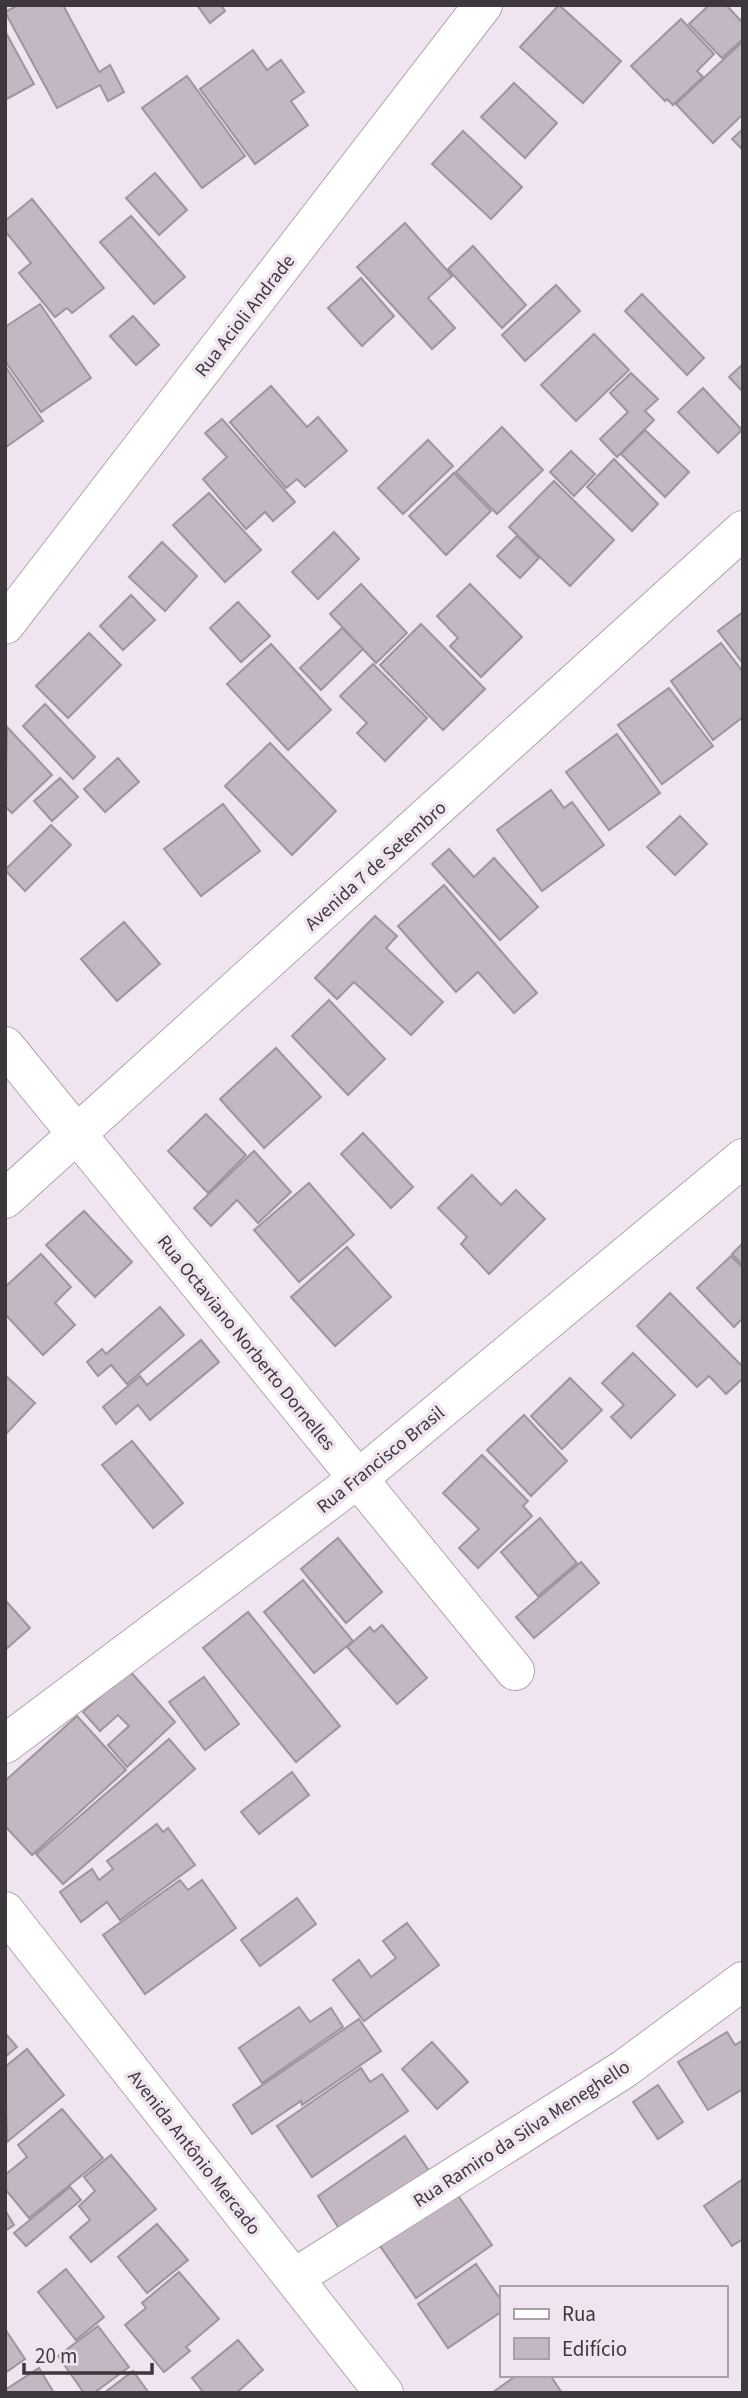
<svg xmlns="http://www.w3.org/2000/svg" width="748" height="2398" viewBox="0 0 748 2398" font-family="'Source Sans 3',sans-serif">
<style>
.building{fill:#c2b7c2;stroke:#9e949e;stroke-width:2}
.lines{fill:none;stroke-linecap:round;stroke-linejoin:round}
.minor-casing{stroke:#b0a6b0;stroke-width:40}
.tertiary-casing{stroke:#b0a6b0;stroke-width:40}
.minor{stroke:#fff;stroke-width:38}
.tertiary{stroke:#fff;stroke-width:38}
.labels{text-anchor:middle;stroke-width:7;stroke-linejoin:round;paint-order:stroke}
.street-label{font-size:19px;fill:#3d383d;stroke:#efe4ef}
</style>
<rect width="100%" height="100%" fill="#efe4ef"/>
<g class="building">
<polygon points="18,5 63,5 99,72 110,65 124,92 108,101 100,85 57,108 5,12"/>
<polygon points="197,5 221,5 225,11 210,23"/>
<polygon points="559,5 621,61 583,103 520,47"/>
<polygon points="709,5 726,5 743,23 743,39 722,58 689,24"/>
<polygon points="681,19 714,54 697,71 703,77 673,105 667,99 665,101 631,66"/>
<polygon points="5,31 34,84 5,100"/>
<polygon points="743,41 743,114 713,143 676,104"/>
<polygon points="253,50 267,70 281,60 304,92 291,101 308,125 255,164 200,89"/>
<polygon points="187,76 245,156 202,188 142,108"/>
<polygon points="514,83 557,123 525,158 481,117"/>
<polygon points="743,129 743,150 732,139"/>
<polygon points="463,131 522,187 491,219 432,164"/>
<polygon points="155,173 187,210 159,235 126,198"/>
<polygon points="32,199 104,288 72,313 67,308 55,317 19,273 31,263 5,231 5,221"/>
<polygon points="131,216 185,277 154,304 100,242"/>
<polygon points="405,223 452,276 428,298 455,328 432,349 357,267"/>
<polygon points="473,246 526,305 502,328 448,269"/>
<polygon points="361,278 394,316 362,346 328,308"/>
<polygon points="556,285 580,311 525,361 502,335"/>
<polygon points="642,294 704,358 687,375 625,311"/>
<polygon points="40,304 91,378 41,412 5,361 5,327"/>
<polygon points="133,316 159,345 136,365 110,336"/>
<polygon points="594,334 629,370 576,421 541,385"/>
<polygon points="743,364 743,392 729,377"/>
<polygon points="5,366 43,421 6,447 5,446"/>
<polygon points="631,373 658,399 645,411 654,420 617,457 600,439 628,412 610,393"/>
<polygon points="271,386 307,427 318,417 347,451 305,487 297,479 286,488 230,422"/>
<polygon points="703,388 742,430 718,453 678,412"/>
<polygon points="222,419 295,502 273,521 265,512 246,529 203,479 227,457 205,433"/>
<polygon points="502,427 543,470 497,514 456,472"/>
<polygon points="645,430 689,472 665,497 621,454"/>
<polygon points="428,440 453,466 403,514 378,488"/>
<polygon points="571,451 595,474 574,496 550,472"/>
<polygon points="614,459 658,504 632,531 587,487"/>
<polygon points="454,473 491,511 446,555 409,516"/>
<polygon points="554,481 614,540 570,586 509,527"/>
<polygon points="209,493 261,550 225,582 173,525"/>
<polygon points="334,532 359,559 318,599 292,572"/>
<polygon points="517,536 539,558 520,578 497,556"/>
<polygon points="162,542 197,576 165,611 129,577"/>
<polygon points="361,584 407,633 376,663 330,614"/>
<polygon points="470,584 522,637 481,677 450,646 458,638 437,616"/>
<polygon points="131,595 155,620 123,650 100,626"/>
<polygon points="238,602 270,636 241,662 210,628"/>
<polygon points="743,612 743,659 741,661 718,631"/>
<polygon points="421,624 485,689 443,730 380,665"/>
<polygon points="342,628 363,649 321,690 300,668"/>
<polygon points="89,633 121,665 68,718 36,686"/>
<polygon points="721,643 743,672 743,717 713,740 671,681"/>
<polygon points="271,644 331,710 288,750 227,684"/>
<polygon points="373,664 427,718 385,761 357,733 367,723 340,696"/>
<polygon points="669,688 713,746 662,784 618,725"/>
<polygon points="45,704 95,757 73,779 23,726"/>
<polygon points="7,727 52,775 12,813 5,806"/>
<polygon points="617,734 660,793 609,830 566,772"/>
<polygon points="270,743 336,811 292,855 225,786"/>
<polygon points="118,758 139,782 105,812 84,789"/>
<polygon points="60,778 78,797 52,821 34,801"/>
<polygon points="551,790 564,808 572,802 604,845 542,891 497,830"/>
<polygon points="223,804 260,851 201,896 164,849"/>
<polygon points="680,816 707,844 675,875 647,847"/>
<polygon points="51,825 71,845 25,891 5,870"/>
<polygon points="449,849 474,877 494,858 538,907 500,940 432,864"/>
<polygon points="444,885 537,993 514,1013 478,972 456,992 398,926"/>
<polygon points="375,916 397,936 386,948 443,1002 411,1035 354,982 337,999 315,978"/>
<polygon points="124,922 160,964 117,1001 81,959"/>
<polygon points="329,1000 385,1059 348,1095 292,1036"/>
<polygon points="276,1048 321,1097 264,1148 220,1099"/>
<polygon points="206,1114 246,1155 208,1193 168,1151"/>
<polygon points="363,1133 413,1187 391,1208 341,1154"/>
<polygon points="254,1151 291,1192 258,1223 237,1200 211,1226 194,1208"/>
<polygon points="472,1175 501,1205 516,1190 545,1219 489,1274 461,1244 467,1237 438,1208"/>
<polygon points="309,1183 354,1235 299,1282 254,1230"/>
<polygon points="84,1211 132,1262 95,1297 46,1245"/>
<polygon points="743,1243 743,1265 732,1254"/>
<polygon points="347,1247 391,1297 335,1346 291,1297"/>
<polygon points="41,1254 71,1287 55,1303 75,1325 43,1355 5,1314 5,1287"/>
<polygon points="731,1256 743,1268 743,1318 734,1327 697,1288"/>
<polygon points="670,1293 743,1367 743,1378 726,1394 709,1376 697,1387 637,1326"/>
<polygon points="160,1307 184,1335 127,1384 111,1365 98,1376 87,1362 102,1349 106,1354"/>
<polygon points="201,1340 219,1362 150,1420 138,1405 116,1424 103,1407 140,1376 147,1385"/>
<polygon points="633,1353 675,1395 631,1438 611,1417 624,1405 602,1383"/>
<polygon points="5,1375 35,1403 5,1435"/>
<polygon points="570,1378 602,1410 562,1449 531,1416"/>
<polygon points="524,1415 567,1461 531,1496 487,1450"/>
<polygon points="132,1441 183,1503 153,1528 102,1465"/>
<polygon points="482,1455 528,1501 523,1506 532,1516 478,1568 459,1548 479,1529 443,1493"/>
<polygon points="540,1518 577,1563 538,1596 501,1552"/>
<polygon points="338,1538 382,1592 346,1623 301,1569"/>
<polygon points="581,1562 599,1583 534,1638 516,1617"/>
<polygon points="303,1580 353,1641 314,1673 264,1612"/>
<polygon points="5,1600 30,1628 5,1650"/>
<polygon points="248,1612 340,1726 296,1762 203,1648"/>
<polygon points="382,1625 427,1678 397,1704 347,1647 370,1627 374,1632"/>
<polygon points="129,1670 175,1722 127,1767 108,1745 129,1726 118,1715 100,1731 83,1712"/>
<polygon points="204,1677 239,1724 205,1750 169,1702"/>
<polygon points="77,1716 126,1770 32,1855 5,1826 5,1781"/>
<polygon points="169,1739 195,1769 63,1884 36,1854"/>
<polygon points="292,1772 309,1795 259,1834 241,1812"/>
<polygon points="157,1824 163,1832 168,1828 195,1865 120,1920 107,1902 81,1922 60,1892 92,1869 99,1880 113,1869 107,1861"/>
<polygon points="180,1880 188,1890 202,1880 236,1928 145,1994 103,1935"/>
<polygon points="297,1898 316,1924 260,1966 241,1940"/>
<polygon points="407,1923 439,1965 364,2021 333,1980 359,1960 371,1977 396,1958 383,1941"/>
<polygon points="299,2007 310,2022 331,2008 343,2027 262,2083 239,2048"/>
<polygon points="359,2019 381,2051 302,2105 301,2101 252,2134 233,2105"/>
<polygon points="727,2032 735,2045 743,2040 743,2089 708,2110 678,2062"/>
<polygon points="5,2033 17,2047 5,2057"/>
<polygon points="432,2042 468,2082 437,2109 402,2069"/>
<polygon points="27,2049 64,2095 7,2142 5,2067"/>
<polygon points="361,2068 370,2082 382,2074 408,2111 312,2177 277,2126"/>
<polygon points="658,2085 683,2122 658,2139 633,2102"/>
<polygon points="62,2109 103,2158 29,2218 5,2189 5,2175 27,2157 18,2145"/>
<polygon points="405,2136 432,2175 340,2230 318,2196"/>
<polygon points="111,2155 156,2209 91,2262 70,2237 90,2220 79,2206 95,2191 84,2177"/>
<polygon points="743,2179 743,2239 732,2246 704,2206"/>
<polygon points="70,2187 81,2200 26,2246 14,2233"/>
<polygon points="455,2191 492,2245 416,2298 378,2243"/>
<polygon points="5,2210 14,2225 5,2231"/>
<polygon points="157,2224 188,2260 147,2293 118,2257"/>
<polygon points="476,2264 501,2300 501,2312 448,2348 418,2304"/>
<polygon points="66,2269 104,2317 76,2340 38,2292"/>
<polygon points="179,2272 219,2319 186,2347 190,2351 164,2372 125,2325 146,2308 142,2303"/>
<polygon points="98,2326 129,2367 94,2393 84,2393 58,2356"/>
<polygon points="5,2329 25,2359 5,2373"/>
<polygon points="238,2340 263,2370 236,2393 204,2393 192,2378"/>
<polygon points="39,2368 54,2393 5,2393 5,2390"/>
<polygon points="133,2371 149,2393 104,2393"/>
<polygon points="517,2375 550,2375 562,2393 492,2393"/>
</g>
<g class="lines">
<g class="minor-casing">
<g id="minor">
<polyline points="5,625 483,5"/>
<polyline points="5,1046 515,1671"/>
<polyline points="5,1744 359,1478 743,1158"/>
<polyline points="5,1911 384,2393"/>
<polyline points="294,2278 624,2069 743,1981"/>
</g>
</g>
<g class="tertiary-casing">
<polyline id="tertiary" points="5,1199 743,530"/>
</g>
<use href="#minor" class="minor"/>
<use href="#tertiary" class="tertiary"/>
</g>
<g class="labels">
<g class="street-label">
<text transform="translate(244 315) rotate(-52)" y="7">Rua Acioli Andrade</text>
<text transform="translate(375 865) rotate(-42)" y="7">Avenida 7 de Setembro</text>
<text transform="translate(247 1342) rotate(51)" y="7">Rua Octaviano Norberto Dornelles</text>
<text transform="translate(380 1459) rotate(-39)" y="7">Rua Francisco Brasil</text>
<text transform="translate(521 2133) rotate(-33)" y="7">Rua Ramiro da Silva Meneghello</text>
<text transform="translate(195 2152) rotate(52)" y="7">Avenida Antônio Mercado</text>
</g>
</g>
<rect width="748" height="2398" fill="none" stroke="#3d383d" stroke-width="14"/>
<rect x="500" y="2286" width="228" height="91" fill="#efe4ef" stroke="#a89fa8" stroke-width="2"/>
<rect x="514" y="2309" width="35" height="10" fill="#ffffff" stroke="#a89fa8" stroke-width="2"/>
<text x="562" y="2321" font-size="21" fill="#3d383d">Rua</text>
<rect x="514" y="2338" width="35" height="21" fill="#c2b7c2" stroke="#a89fa8" stroke-width="2"/>
<text x="562" y="2356" font-size="21" fill="#3d383d">Edifício</text>
<path d="M24 2363v10h128v-10" fill="none" stroke="#3d383d" stroke-width="3.5"/>
<text x="35" y="2363" font-size="21" fill="#3d383d" stroke="#efe4ef" stroke-width="5" paint-order="stroke">20 m</text>
</svg>
